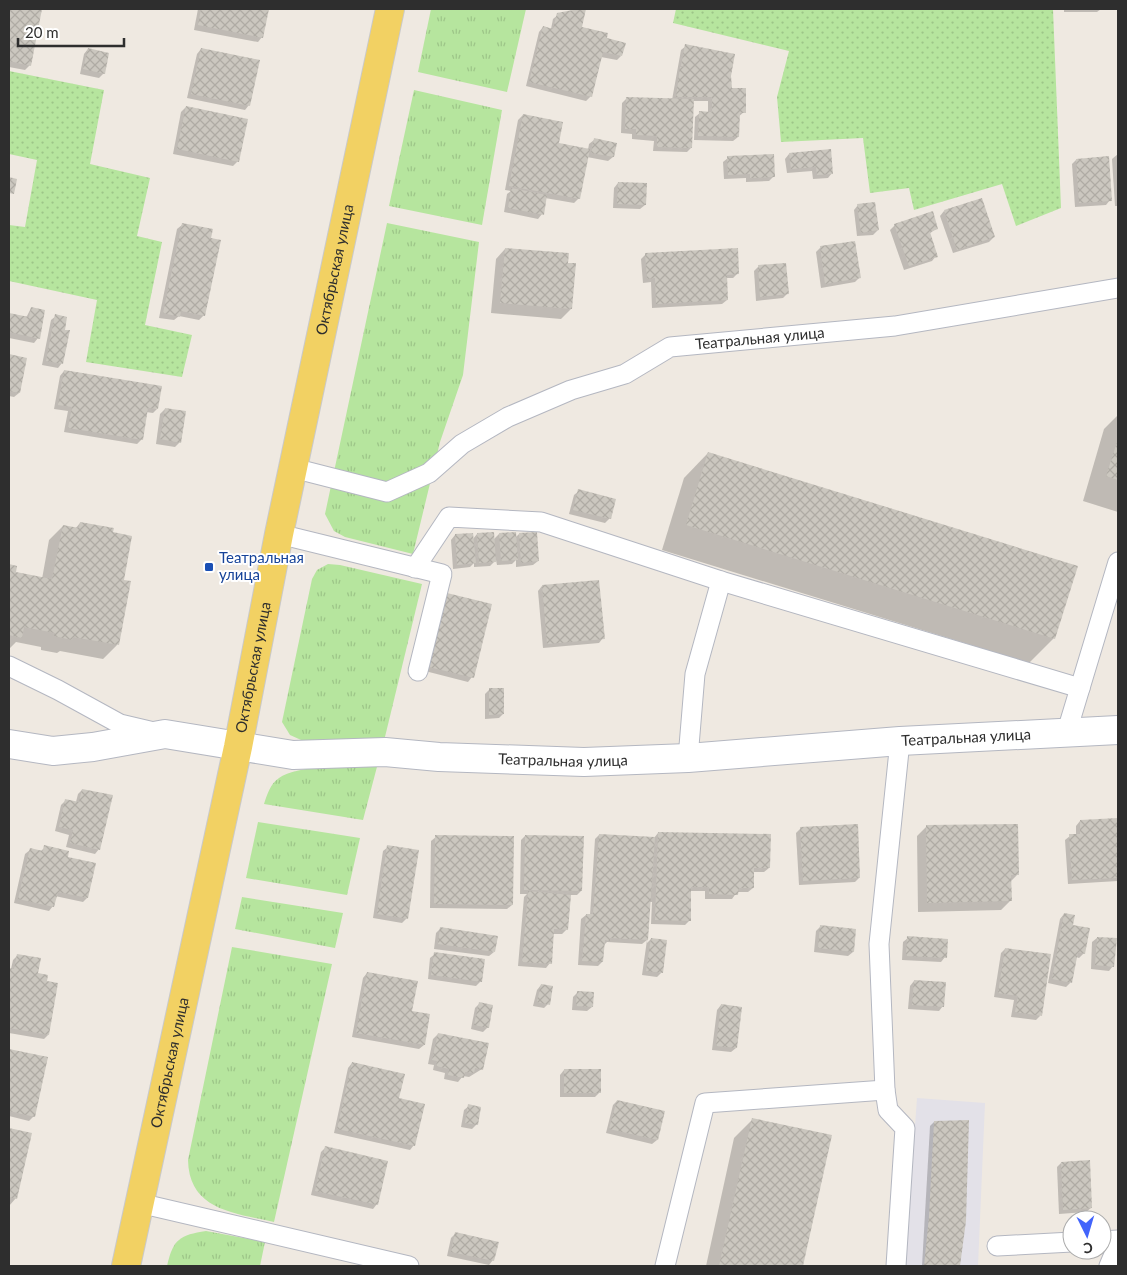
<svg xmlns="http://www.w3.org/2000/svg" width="1127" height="1275" viewBox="0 0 1127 1275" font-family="Lato,sans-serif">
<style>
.industrial{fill:#e3e1e8}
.grass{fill:url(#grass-tufts)}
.garden{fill:url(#garden-dots)}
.shadow{fill:#0003}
.building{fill:url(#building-cross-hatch)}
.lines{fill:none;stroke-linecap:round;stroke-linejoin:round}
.service-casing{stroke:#b4b7c1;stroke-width:21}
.minor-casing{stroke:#b4b7c1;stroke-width:30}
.primary-casing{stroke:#c9c9c9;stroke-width:30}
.service{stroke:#fff;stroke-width:19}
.minor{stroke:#fff;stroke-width:28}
.primary{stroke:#f2d163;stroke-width:28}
.transit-dot{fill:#1a4fb4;stroke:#fff;stroke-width:2}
.labels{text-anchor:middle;stroke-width:4;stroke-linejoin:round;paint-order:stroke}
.street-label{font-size:15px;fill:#2e2e2e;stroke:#fff}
.transit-label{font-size:15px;fill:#164399;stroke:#fff;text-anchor:start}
</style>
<defs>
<pattern id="grass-tufts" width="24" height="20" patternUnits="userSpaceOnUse" patternTransform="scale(1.25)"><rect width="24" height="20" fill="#b6e59e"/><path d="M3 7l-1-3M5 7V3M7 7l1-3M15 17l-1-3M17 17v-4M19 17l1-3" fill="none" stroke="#9dc588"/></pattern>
<pattern id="garden-dots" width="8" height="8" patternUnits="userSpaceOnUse" patternTransform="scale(1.25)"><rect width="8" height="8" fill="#b6e59e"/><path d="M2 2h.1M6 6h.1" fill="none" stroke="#9dc588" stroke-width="1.8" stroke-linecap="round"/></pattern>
<pattern id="building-cross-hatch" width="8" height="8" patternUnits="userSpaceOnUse" patternTransform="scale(1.25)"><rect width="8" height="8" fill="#cbc7bf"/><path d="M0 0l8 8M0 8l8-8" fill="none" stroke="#afaba4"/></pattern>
</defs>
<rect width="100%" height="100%" fill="#efe9e1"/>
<polygon class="industrial" points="917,1098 985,1103 978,1266 905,1266"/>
<g class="grass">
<polygon points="431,9 526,9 507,92 418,72"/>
<polygon points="414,90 502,110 482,225 389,206"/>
<polygon points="387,223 479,242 463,375 440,442 413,554 345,537 334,531 325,514"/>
<polygon points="328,564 340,565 422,584 384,741 310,744 290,735 282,722 312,579 317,570"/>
<path d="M378,763L363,820L264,804C267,795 270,784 279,778C296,765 355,765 378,763Z"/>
<polygon points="258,822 360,838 347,895 246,878"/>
<polygon points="242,897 343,913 335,948 235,929"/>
<path d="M232,947L332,964L274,1222C234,1213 189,1210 188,1160Z"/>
<path d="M206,1231L265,1242L260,1266H167C173,1239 180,1235 206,1231Z"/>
</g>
<g class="garden">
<polygon points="676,9 1053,9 1061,208 1016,226 1002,184 914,210 909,188 870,193 863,138 781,142 777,97 789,51 673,23"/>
<polygon points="9,71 104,90 90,164 150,178 137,236 162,242 145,325 192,335 182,377 86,362 97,300 9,281 9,225 25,227 37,160 9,154"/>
</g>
<g class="shadow">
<polygon points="9,9 41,9 30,65 25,70 9,67"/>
<polygon points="198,9 268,9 262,37 258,42 194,30"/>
<polygon points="585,9 581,28 605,39 621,56 617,60 601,57 591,96 586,101 526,86 539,32 543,27 551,29 553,19 558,15"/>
<polygon points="1064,9 1101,9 1097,12 1064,12"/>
<polygon points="686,46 729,76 731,90 744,112 738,117 738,137 733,141 694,140 695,117 700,113 708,113 708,101 693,101 691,148 687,152 653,151 654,141 632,139 632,134 621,133 622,103 627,98 672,100 681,50"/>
<polygon points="88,49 104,73 99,78 80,74 84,54"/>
<polygon points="201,49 249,105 245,110 187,98 197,54"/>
<polygon points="186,107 238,161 233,166 173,154 181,112"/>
<polygon points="523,115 557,144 588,150 589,144 594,140 615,144 613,157 608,161 587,157 579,198 574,203 545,198 542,214 538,219 504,212 507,194 511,191 505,190 518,120"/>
<polygon points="789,154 832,173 828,178 813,179 812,171 787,173 785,159"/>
<polygon points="1118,154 1118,206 1115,206 1112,159"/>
<polygon points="728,158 774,176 769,181 746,182 746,178 724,179 723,162"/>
<polygon points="1076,160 1110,200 1106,205 1075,207 1072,164"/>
<polygon points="618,183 645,205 640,209 613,208 614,188"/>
<polygon points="858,205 878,230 873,235 857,236 854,210"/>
<polygon points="944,211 994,237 989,242 953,253 940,216"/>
<polygon points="182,225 204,315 199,320 179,316 174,320 159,318 177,229"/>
<polygon points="895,225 937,228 929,234 936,256 932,261 904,270 890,230"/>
<polygon points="821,247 859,278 855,282 821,288 816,252"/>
<polygon points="505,249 575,265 571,309 561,319 491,313 496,259"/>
<polygon points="646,254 738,273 733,278 726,278 727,300 722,304 652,308 651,282 643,283 641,259"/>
<polygon points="785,264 787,294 783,298 756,301 754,271 758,267"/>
<polygon points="31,308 38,338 34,343 9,338 9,314 26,318"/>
<polygon points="56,316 62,363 58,368 42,365 51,320"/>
<polygon points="9,356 26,359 19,393 14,397 9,396"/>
<polygon points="64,371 157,409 153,413 146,412 142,439 137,444 64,432 68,411 54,409 60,376"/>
<polygon points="165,409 180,442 175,447 156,444 160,414"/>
<polygon points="1118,415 1118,512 1083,501 1104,429"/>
<polygon points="708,453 1054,638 1029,663 662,550 684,478"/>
<polygon points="579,491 610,518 605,523 569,514 574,495"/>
<polygon points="80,523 122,581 117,645 103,659 60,651 57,653 41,650 41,647 16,642 9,649 9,565 16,567 14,573 42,579 49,540 63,526 75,529"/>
<polygon points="477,534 493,540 499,534 515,538 519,534 538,561 533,565 516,567 516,560 512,564 497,565 496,560 490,566 474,567 474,563 470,567 453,569 451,540 455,535 473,539"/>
<polygon points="542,586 603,638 599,643 543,648 538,591"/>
<polygon points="448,594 472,677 468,682 425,671 443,599"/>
<polygon points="489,690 503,714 499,718 485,719 485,694"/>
<polygon points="82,790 99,849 95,854 66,847 69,835 55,831 61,805 66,800 76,802 78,794"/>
<polygon points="1118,819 1118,881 1068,884 1065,840 1070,836 1076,836 1076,826 1080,821"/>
<polygon points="927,826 1017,875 1010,882 1010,901 1001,910 918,912 917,836"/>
<polygon points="801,828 859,878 855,882 799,885 796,833"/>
<polygon points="658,833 769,868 764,872 753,872 753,888 748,892 737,892 732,899 705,899 705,891 690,891 690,920 685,925 651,924 652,902 650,902 647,943 651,939 662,972 657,977 642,975 647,940 642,944 607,942 604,945 602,962 598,966 578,965 581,919 586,915 590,915 595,839 599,835 654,838"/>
<polygon points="525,836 581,891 577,895 570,895 567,929 562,934 553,934 550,963 546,968 518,966 524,897 527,894 520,894 521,840"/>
<polygon points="436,837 512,905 507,909 430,908 431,841"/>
<polygon points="45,847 66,858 87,898 83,902 55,896 53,906 49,911 14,903 25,854 30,850 40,852"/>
<polygon points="388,847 407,918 402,923 373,918 383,851"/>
<polygon points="1064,914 1084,953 1079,958 1076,957 1071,982 1066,987 1048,983 1060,919"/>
<polygon points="821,926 855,930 853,952 848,956 814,952 816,931"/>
<polygon points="441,928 494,952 489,956 434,949 436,933"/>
<polygon points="908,938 945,957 941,962 902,960 903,942"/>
<polygon points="1097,938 1113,966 1109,971 1091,969 1092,942"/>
<polygon points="1005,949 1040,1016 1036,1020 1011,1017 1014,1000 994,997 1001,953"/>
<polygon points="435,954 481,981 476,986 428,979 430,958"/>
<polygon points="18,955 37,974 48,1035 44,1039 9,1033 9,970 11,969 13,960"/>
<polygon points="367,973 411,1012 424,1045 419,1049 352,1037 363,978"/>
<polygon points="914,981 943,1006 939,1011 908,1009 910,986"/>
<polygon points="541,985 548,1004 544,1008 533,1006 537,990"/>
<polygon points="578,992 592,1007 587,1011 572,1010 573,997"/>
<polygon points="479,1004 488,1027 483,1032 471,1029 475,1008"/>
<polygon points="721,1005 736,1048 731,1052 712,1050 717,1010"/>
<polygon points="438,1034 482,1069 469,1077 463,1076 458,1082 444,1079 445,1073 433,1070 434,1065 428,1064 433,1039"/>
<polygon points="9,1050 46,1058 34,1116 29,1121 9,1116"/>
<polygon points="352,1063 398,1099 414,1145 410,1150 334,1133 348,1068"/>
<polygon points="564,1070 600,1092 595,1097 560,1097 560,1075"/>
<polygon points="617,1101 664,1112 657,1140 652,1144 606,1133 613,1105"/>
<polygon points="469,1106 477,1124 472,1129 461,1127 464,1110"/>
<polygon points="753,1119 831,1136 802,1266 706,1266 734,1138"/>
<polygon points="934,1122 964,1221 959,1266 922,1266 930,1126"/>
<polygon points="9,1129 31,1134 16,1198 9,1206"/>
<polygon points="325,1148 377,1204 373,1209 311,1195 321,1152"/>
<polygon points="1061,1163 1091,1208 1086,1212 1059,1214 1057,1167"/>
<polygon points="455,1234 493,1260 489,1265 447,1256 451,1238"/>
</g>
<g class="building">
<polygon points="9,9 42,9 31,66 9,61"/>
<polygon points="201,9 269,9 263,38 198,25"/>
<polygon points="578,9 586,9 582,27 608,33 607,38 626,43 622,56 603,52 592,97 529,82 543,26 553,29 557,13"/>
<polygon points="685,44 735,54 731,76 732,88 746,88 746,113 740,113 739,137 698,136 699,111 712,112 712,97 676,97 680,67 687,67 681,66"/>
<polygon points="88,48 109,53 105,74 83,69"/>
<polygon points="201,48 260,60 250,106 191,94"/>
<polygon points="626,97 694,99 692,148 657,147 657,136 636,135 636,129 625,129"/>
<polygon points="186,106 248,119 239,162 177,149"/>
<polygon points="523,114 563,122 559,143 590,149 580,199 509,186"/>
<polygon points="594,138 617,143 614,157 591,153"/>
<polygon points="831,149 833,174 817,175 816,167 791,169 789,153"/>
<polygon points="774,154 775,177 750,178 750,174 728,175 727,156"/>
<polygon points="1109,156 1112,201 1079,203 1076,159"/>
<polygon points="9,177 17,179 14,194 9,193"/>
<polygon points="618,182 647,183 646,205 617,204"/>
<polygon points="511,188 547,195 544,215 508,208"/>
<polygon points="982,198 995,237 957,250 944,210"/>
<polygon points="875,202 879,230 861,233 857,204"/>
<polygon points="933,211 938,229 930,232 938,257 909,266 894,224"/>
<polygon points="182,223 213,229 211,238 221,240 205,316 181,311 180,317 163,313"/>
<polygon points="855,241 861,278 825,284 820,246"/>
<polygon points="505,248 569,253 568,263 576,263 572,309 500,303"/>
<polygon points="738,248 739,274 727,275 728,300 656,304 655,278 647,279 645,253"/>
<polygon points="786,263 789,294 760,297 758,265"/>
<polygon points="31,307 45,310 40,339 9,332 9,313 29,317"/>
<polygon points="55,314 67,317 65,330 70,330 63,364 46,361"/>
<polygon points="9,354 27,358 20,393 9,391"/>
<polygon points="64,370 162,386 158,409 148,408 143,440 68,428 72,407 58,405"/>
<polygon points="165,408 186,411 181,443 160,439"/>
<polygon points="1118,439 1118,480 1106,476"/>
<polygon points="708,452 1078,566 1055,639 686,525"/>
<polygon points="578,489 616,499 611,519 573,510"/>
<polygon points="80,522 114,528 113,532 132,536 124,580 131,581 119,645 73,637 72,640 54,636 55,633 24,627 22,638 9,635 9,564 17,566 16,572 52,579 63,525 79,528"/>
<polygon points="494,532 496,562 479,563 477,533"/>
<polygon points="516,532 518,560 501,561 499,533"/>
<polygon points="537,532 539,561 521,563 519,533"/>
<polygon points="473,533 476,563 457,565 455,534"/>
<polygon points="599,580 605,639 547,644 542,585"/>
<polygon points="447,593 492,604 474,678 429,667"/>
<polygon points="489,688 504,688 504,714 489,715"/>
<polygon points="82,789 113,795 100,850 70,843 73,830 59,827 65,799 79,802"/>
<polygon points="1118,818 1118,878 1072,880 1069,834 1080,834 1080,820"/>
<polygon points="858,824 860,878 803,881 800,827"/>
<polygon points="1018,824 1019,875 1011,875 1012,901 927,903 926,825"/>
<polygon points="658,832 771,834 770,868 754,868 754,888 739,888 738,895 709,894 709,887 691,887 691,921 655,920"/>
<polygon points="599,834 655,837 648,940 610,938 610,941 605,940 603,962 582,961 586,914 593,914"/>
<polygon points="435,835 514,836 513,905 434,904"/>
<polygon points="525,835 584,836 582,891 524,890"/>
<polygon points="44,845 69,851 68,857 96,863 88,898 58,892 54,907 18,899 30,848 43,851"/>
<polygon points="387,845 419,850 408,919 377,914"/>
<polygon points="528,891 571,895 568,930 554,929 552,964 522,962"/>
<polygon points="1064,913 1075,915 1073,925 1090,928 1085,954 1078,952 1072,983 1052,979"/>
<polygon points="820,925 856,929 854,952 818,948"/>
<polygon points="440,927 498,936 495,952 438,944"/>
<polygon points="907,936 948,939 947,958 906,956"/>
<polygon points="1097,937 1117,938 1114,967 1095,965"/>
<polygon points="651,938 667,940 663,973 646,971"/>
<polygon points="1005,948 1051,954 1042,1016 1015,1012 1018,996 998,993"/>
<polygon points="434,952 485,959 482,982 431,975"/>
<polygon points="17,954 41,958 38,973 48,975 47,981 58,983 49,1035 9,1028 9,968 14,969"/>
<polygon points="367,972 418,981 412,1011 430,1014 425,1045 356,1033"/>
<polygon points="914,980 946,982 944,1007 912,1005"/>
<polygon points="541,984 553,986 550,1005 537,1002"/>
<polygon points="577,991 594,992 593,1007 576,1006"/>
<polygon points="479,1002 493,1005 489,1028 474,1025"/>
<polygon points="721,1004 742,1007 737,1048 716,1046"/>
<polygon points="438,1033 489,1043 483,1070 475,1068 474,1073 465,1072 464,1078 448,1075 449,1069 436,1066 437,1061 432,1060"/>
<polygon points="9,1049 48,1057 35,1117 9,1111"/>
<polygon points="352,1062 405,1074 399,1098 425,1104 415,1146 337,1129"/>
<rect x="564" y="1069" width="37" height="24"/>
<polygon points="617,1100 665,1111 658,1140 609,1129"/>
<polygon points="468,1104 481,1107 478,1125 465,1123"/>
<polygon points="752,1118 832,1135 803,1266 719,1266"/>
<polygon points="969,1120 966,1221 960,1266 924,1266 929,1216 934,1121"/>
<polygon points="9,1128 32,1133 17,1199 9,1197"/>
<polygon points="325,1146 388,1161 378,1205 315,1191"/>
<polygon points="1090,1160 1092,1208 1063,1210 1061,1162"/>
<polygon points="455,1232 499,1242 494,1261 451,1252"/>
</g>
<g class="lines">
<g class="service-casing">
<g id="service">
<path id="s1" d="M293,468L387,492L429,473L462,444L508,417L571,390L625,374L670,347L895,326L1118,288"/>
<polyline points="279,534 442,574 418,671"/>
<polyline points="415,568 449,517 541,522 721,581 1080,688"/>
<polyline points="9,666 58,690 120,724 154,732"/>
<polyline points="1067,731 1118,562"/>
<polyline points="688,758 695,674 721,581"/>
<polyline points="885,1090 888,1110 905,1128 896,1266"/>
<polyline points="139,1203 409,1266"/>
<polyline points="1102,1241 1118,1240"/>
<polyline points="997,1246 1072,1242"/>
<polyline points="665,1266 705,1103 885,1090 879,944 900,741"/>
<polyline points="1109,1266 1118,1245"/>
</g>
</g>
<g class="minor-casing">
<g id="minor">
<path id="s2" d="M9,744L53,751L93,747L165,734L293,755L385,752L439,757L584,762L688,758L900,741L1118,730"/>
</g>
</g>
<g class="primary-casing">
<g id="primary">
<path id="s3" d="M126,1266L238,747L279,534L390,9"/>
</g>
</g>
<use href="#service" class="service"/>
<use href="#minor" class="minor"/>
<use href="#primary" class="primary"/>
</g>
<rect class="transit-dot" x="204" y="562" width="10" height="10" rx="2.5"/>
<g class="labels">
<g class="street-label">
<text dy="5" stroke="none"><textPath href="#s3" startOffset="1018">Октябрьская улица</textPath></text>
<text dy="5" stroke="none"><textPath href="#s1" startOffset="508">Театральная улица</textPath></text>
<text dy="5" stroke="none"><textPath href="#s3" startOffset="612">Октябрьская улица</textPath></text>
<text dy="5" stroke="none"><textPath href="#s2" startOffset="962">Театральная улица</textPath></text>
<text dy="5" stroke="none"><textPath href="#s2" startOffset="558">Театральная улица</textPath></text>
<text dy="5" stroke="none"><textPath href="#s3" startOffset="208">Октябрьская улица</textPath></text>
</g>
<g class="transit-label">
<text x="219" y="563">Театральная<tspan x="219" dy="17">улица</tspan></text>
</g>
</g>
<rect width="1127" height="1275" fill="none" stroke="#2e2e2e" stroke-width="20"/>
<g transform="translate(1087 1235) rotate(175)"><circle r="24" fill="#ffffff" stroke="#ababab"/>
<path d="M0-4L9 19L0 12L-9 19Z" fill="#4264fb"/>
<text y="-8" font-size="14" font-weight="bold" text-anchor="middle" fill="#2e2e2e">С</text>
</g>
<path d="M18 38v8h106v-8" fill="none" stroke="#2e2e2e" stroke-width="2.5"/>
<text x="25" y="38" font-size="15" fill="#2e2e2e" stroke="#ffffff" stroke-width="4" paint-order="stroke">20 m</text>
</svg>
